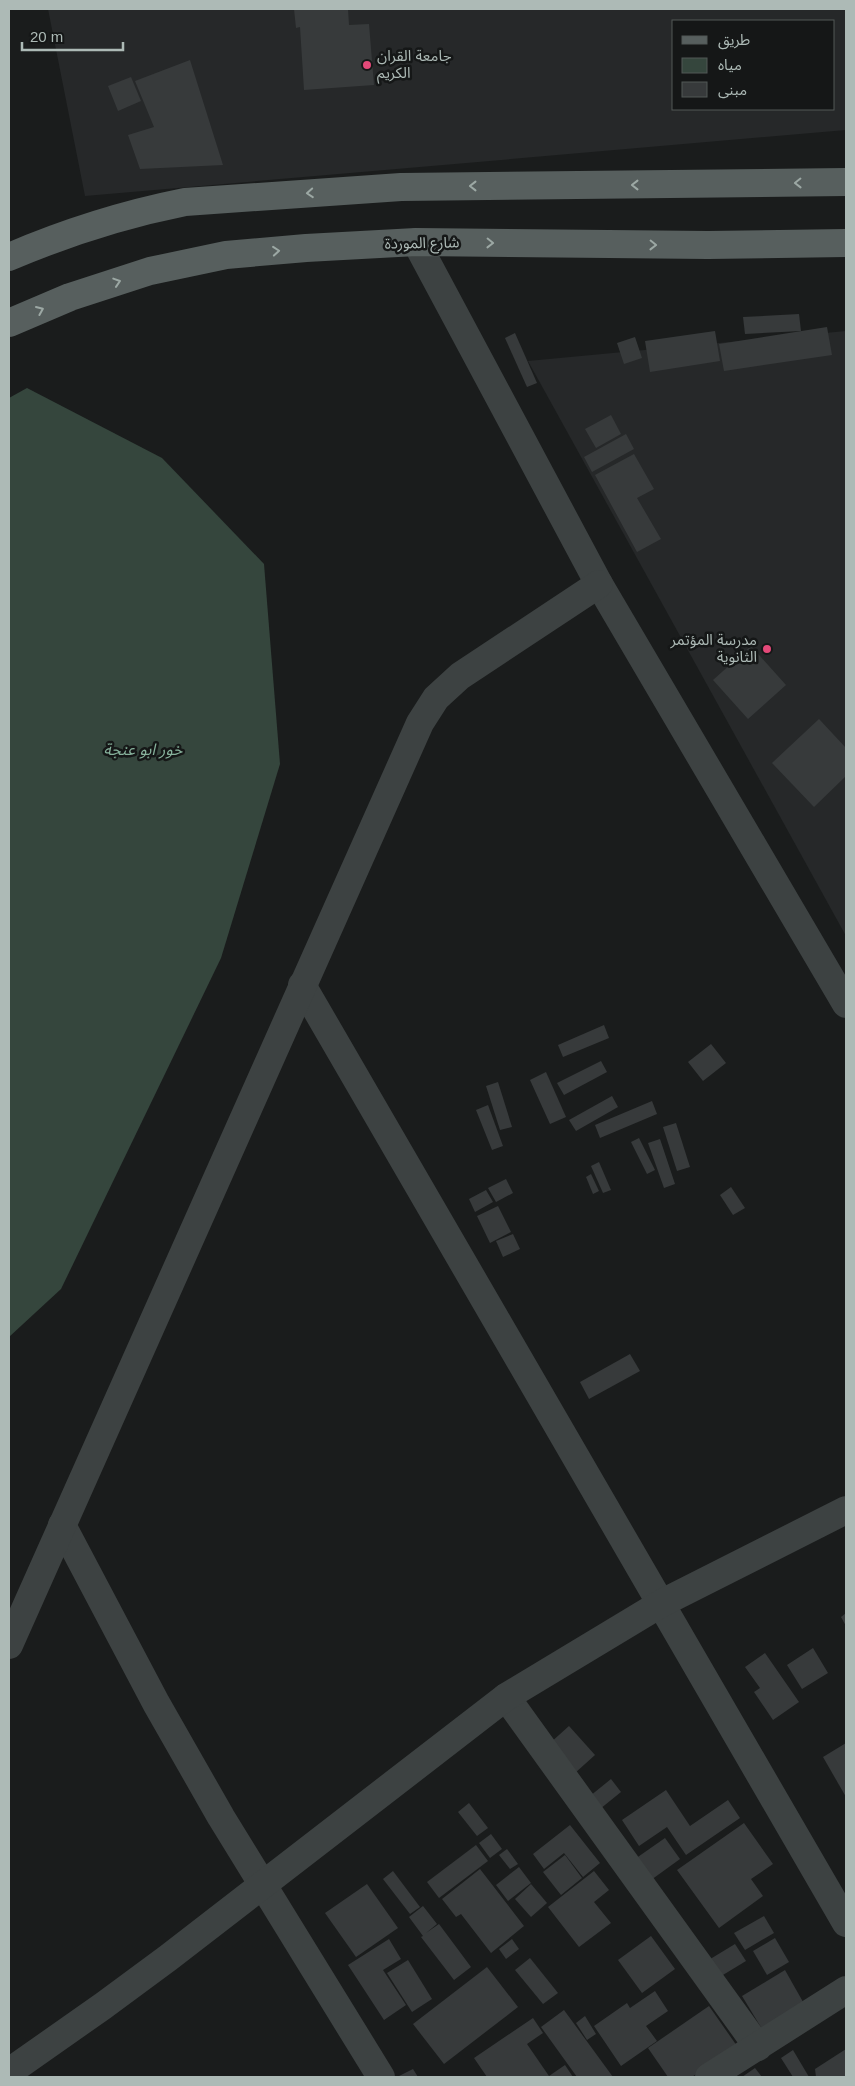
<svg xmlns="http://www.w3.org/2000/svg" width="855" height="2086" viewBox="0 0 855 2086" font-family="Arial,'Noto Sans Arabic',sans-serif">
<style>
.built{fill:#262829;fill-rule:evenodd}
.water{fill:#35463d}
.building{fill:#373a3b}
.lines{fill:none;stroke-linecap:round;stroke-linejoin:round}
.minor{stroke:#3d4242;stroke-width:28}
.major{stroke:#575f5e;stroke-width:28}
.oneway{stroke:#9ca8a4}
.poi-dot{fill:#e44979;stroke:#151717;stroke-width:2}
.labels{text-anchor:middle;stroke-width:5;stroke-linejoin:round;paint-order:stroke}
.poi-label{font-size:15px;fill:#adbab6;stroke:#151717;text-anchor:start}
.street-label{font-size:15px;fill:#adbab6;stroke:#151717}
.water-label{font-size:16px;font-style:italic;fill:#87b29c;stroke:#151717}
</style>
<rect width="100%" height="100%" fill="#1a1c1c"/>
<g class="built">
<path d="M48,9H846V130L85,196ZM674,21H834V109H674Z"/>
<polygon points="846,331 846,936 528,361"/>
</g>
<polygon class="water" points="27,388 162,458 264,564 280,764 221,958 61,1289 9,1337 9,398"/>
<g class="building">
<polygon points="294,9 348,9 349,25 369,24 374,85 304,90 300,27 296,28"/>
<polygon points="190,60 223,165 140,169 128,135 154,127 135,81"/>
<polygon points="131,77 141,101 118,111 108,86"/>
<polygon points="799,314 801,331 745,334 743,317"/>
<polygon points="827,327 832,355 724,371 719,344"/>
<polygon points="715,331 720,361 650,372 645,341"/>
<polygon points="515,333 537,383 527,387 505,338"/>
<polygon points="635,337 642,358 624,364 617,343"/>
<polygon points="611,415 621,434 596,448 585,429"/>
<polygon points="626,434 634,449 592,472 584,457"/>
<polygon points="634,454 654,489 637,498 661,539 637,552 595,475"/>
<polygon points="751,646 786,685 748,719 713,680"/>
<polygon points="819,719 846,748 846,776 814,807 772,763"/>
<polygon points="604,1025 609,1038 563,1057 558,1045"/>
<polygon points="711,1044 726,1063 703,1081 688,1062"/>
<polygon points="601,1061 607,1072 564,1095 557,1083"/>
<polygon points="546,1072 566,1117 550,1124 530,1080"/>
<polygon points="498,1082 512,1127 500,1130 486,1086"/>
<polygon points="612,1096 618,1107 576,1131 569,1120"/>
<polygon points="652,1101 657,1114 600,1138 595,1125"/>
<polygon points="488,1105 503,1146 492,1150 476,1110"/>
<polygon points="676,1123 690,1167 677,1171 663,1127"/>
<polygon points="639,1138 655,1170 647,1174 631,1142"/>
<polygon points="660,1139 675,1184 664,1188 648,1143"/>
<polygon points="599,1162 611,1190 603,1193 591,1166"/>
<polygon points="591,1174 599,1191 593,1194 586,1177"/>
<polygon points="506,1179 513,1193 496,1202 488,1188"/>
<polygon points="731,1187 745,1208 733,1215 720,1195"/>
<polygon points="486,1190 493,1202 475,1212 469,1199"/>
<polygon points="498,1206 511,1232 490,1243 477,1216"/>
<polygon points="513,1234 520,1249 503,1257 496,1241"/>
<polygon points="630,1354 640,1371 589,1399 580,1382"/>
<polygon points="846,1613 846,1626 841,1617"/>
<polygon points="813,1648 828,1673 802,1689 787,1665"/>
<polygon points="765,1653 799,1702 773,1720 754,1692 760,1688 745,1667"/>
<polygon points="569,1726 595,1755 575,1773 549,1744"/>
<polygon points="846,1743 846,1797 823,1757"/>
<polygon points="611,1779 621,1792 600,1809 590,1796"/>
<polygon points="666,1790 690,1826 728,1800 740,1818 686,1855 667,1827 639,1846 622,1820"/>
<polygon points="469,1803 488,1828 477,1836 458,1812"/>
<polygon points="744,1823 773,1864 751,1879 763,1896 719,1928 677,1870"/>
<polygon points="570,1825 600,1863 583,1877 564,1853 544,1869 533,1854"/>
<polygon points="491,1834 502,1849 490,1858 479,1843"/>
<polygon points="665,1838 680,1859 651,1880 635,1859"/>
<polygon points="476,1845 488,1861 439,1898 427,1882"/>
<polygon points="507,1849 518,1864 510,1869 499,1855"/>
<polygon points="565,1855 582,1878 561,1895 543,1872"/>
<polygon points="519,1867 531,1883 508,1901 496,1885"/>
<polygon points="480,1869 524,1926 491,1953 461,1914 456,1917 442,1899"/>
<polygon points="393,1871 420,1907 410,1914 383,1879"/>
<polygon points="594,1871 609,1890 594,1902 611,1923 579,1947 548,1907"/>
<polygon points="367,1884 398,1928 356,1957 325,1913"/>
<polygon points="531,1884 547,1903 531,1917 515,1899"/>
<polygon points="423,1906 437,1924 426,1933 439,1924 471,1967 454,1980 421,1937 423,1936 409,1917"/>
<polygon points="764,1916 774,1933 745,1950 734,1933"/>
<polygon points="651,1936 675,1969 642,1993 618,1960"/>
<polygon points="775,1938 789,1962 767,1975 753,1951"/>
<polygon points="389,1939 401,1959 383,1970 406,2005 384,2020 348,1965"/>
<polygon points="512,1939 519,1949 506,1959 499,1949"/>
<polygon points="735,1944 746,1961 718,1978 707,1961"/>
<polygon points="530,1958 558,1993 543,2004 515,1970"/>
<polygon points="408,1960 432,1999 412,2012 387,1973"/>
<polygon points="487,1967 518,2007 444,2064 413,2024"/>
<polygon points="785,1970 807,2009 765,2034 742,1996"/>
<polygon points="655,1991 668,2011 646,2026 657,2041 621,2066 594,2026 627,2003 630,2008"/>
<polygon points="709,2006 737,2046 692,2077 668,2077 648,2048"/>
<polygon points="564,2010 613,2077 577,2077 541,2027"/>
<polygon points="585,2016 596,2034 587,2040 576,2023"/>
<polygon points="533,2018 543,2033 527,2044 549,2076 565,2065 573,2077 487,2077 474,2058"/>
<polygon points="846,2049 846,2077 816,2077 815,2069"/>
<polygon points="793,2050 809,2077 793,2077 781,2058"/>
<polygon points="755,2068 762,2077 742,2077"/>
<polygon points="413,2069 418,2077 397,2077"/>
</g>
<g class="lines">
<g class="minor">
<polyline points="416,242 599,584 846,1004"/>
<polyline points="302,985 846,1923"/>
<polyline points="62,1525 156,1703 221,1817 381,2077"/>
<polyline points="9,1645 420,723 436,698 460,676 599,584"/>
<polyline points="506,1697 758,2047"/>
<polyline points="9,2072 103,2006 168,1958 506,1697 662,1603 846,1510"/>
<polyline points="709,2077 846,1990"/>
</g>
<g class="major">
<path d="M9,257C65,233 125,214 185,202L401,187L846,182"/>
<polyline points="9,323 70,297 150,271 226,255 306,248 416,242 708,245 846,243"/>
</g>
</g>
<defs><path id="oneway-chevron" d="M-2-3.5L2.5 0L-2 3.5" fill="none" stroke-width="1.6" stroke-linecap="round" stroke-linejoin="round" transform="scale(1.25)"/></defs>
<g class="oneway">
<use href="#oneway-chevron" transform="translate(798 183) rotate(179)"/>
<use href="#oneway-chevron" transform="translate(635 185) rotate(180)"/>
<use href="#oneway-chevron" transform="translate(473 186) rotate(180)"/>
<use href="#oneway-chevron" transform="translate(310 193) rotate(176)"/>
<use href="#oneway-chevron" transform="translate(490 243) rotate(1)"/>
<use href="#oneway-chevron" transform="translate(653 245) rotate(1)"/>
<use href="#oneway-chevron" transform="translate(276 251) rotate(-5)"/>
<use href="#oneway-chevron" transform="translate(117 282) rotate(-18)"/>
<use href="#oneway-chevron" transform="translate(40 310) rotate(-23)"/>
</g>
<g class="poi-dot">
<circle cx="367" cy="65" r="5"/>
<circle cx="767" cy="649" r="5"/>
</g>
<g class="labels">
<g class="poi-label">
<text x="377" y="61">جامعة القران<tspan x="377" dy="17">الكريم</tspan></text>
<text x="757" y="645" text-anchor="end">مدرسة المؤتمر<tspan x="757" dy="17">الثانوية</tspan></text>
</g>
<g class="street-label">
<text transform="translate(422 243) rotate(-1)" y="5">شارع الموردة</text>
</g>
<g class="water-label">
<text x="143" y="755">خور ابو عنجة</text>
</g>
</g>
<rect width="855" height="2086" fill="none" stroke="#adbab6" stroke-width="20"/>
<rect x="672" y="20" width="162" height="90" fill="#151717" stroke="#525857"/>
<rect x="682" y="36" width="25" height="8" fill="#575f5e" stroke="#525857"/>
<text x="718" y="45" font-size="15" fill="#adbab6">طريق</text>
<rect x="682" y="58" width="25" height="15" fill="#35463d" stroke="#525857"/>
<text x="718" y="70" font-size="15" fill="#adbab6">مياه</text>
<rect x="682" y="82" width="25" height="15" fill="#373a3b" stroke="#525857"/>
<text x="718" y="95" font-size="15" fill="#adbab6">مبنى</text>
<path d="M22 42v8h101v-8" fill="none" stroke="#adbab6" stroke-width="2.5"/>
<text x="30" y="42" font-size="15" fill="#adbab6" stroke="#151717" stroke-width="4" paint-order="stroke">20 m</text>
</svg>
